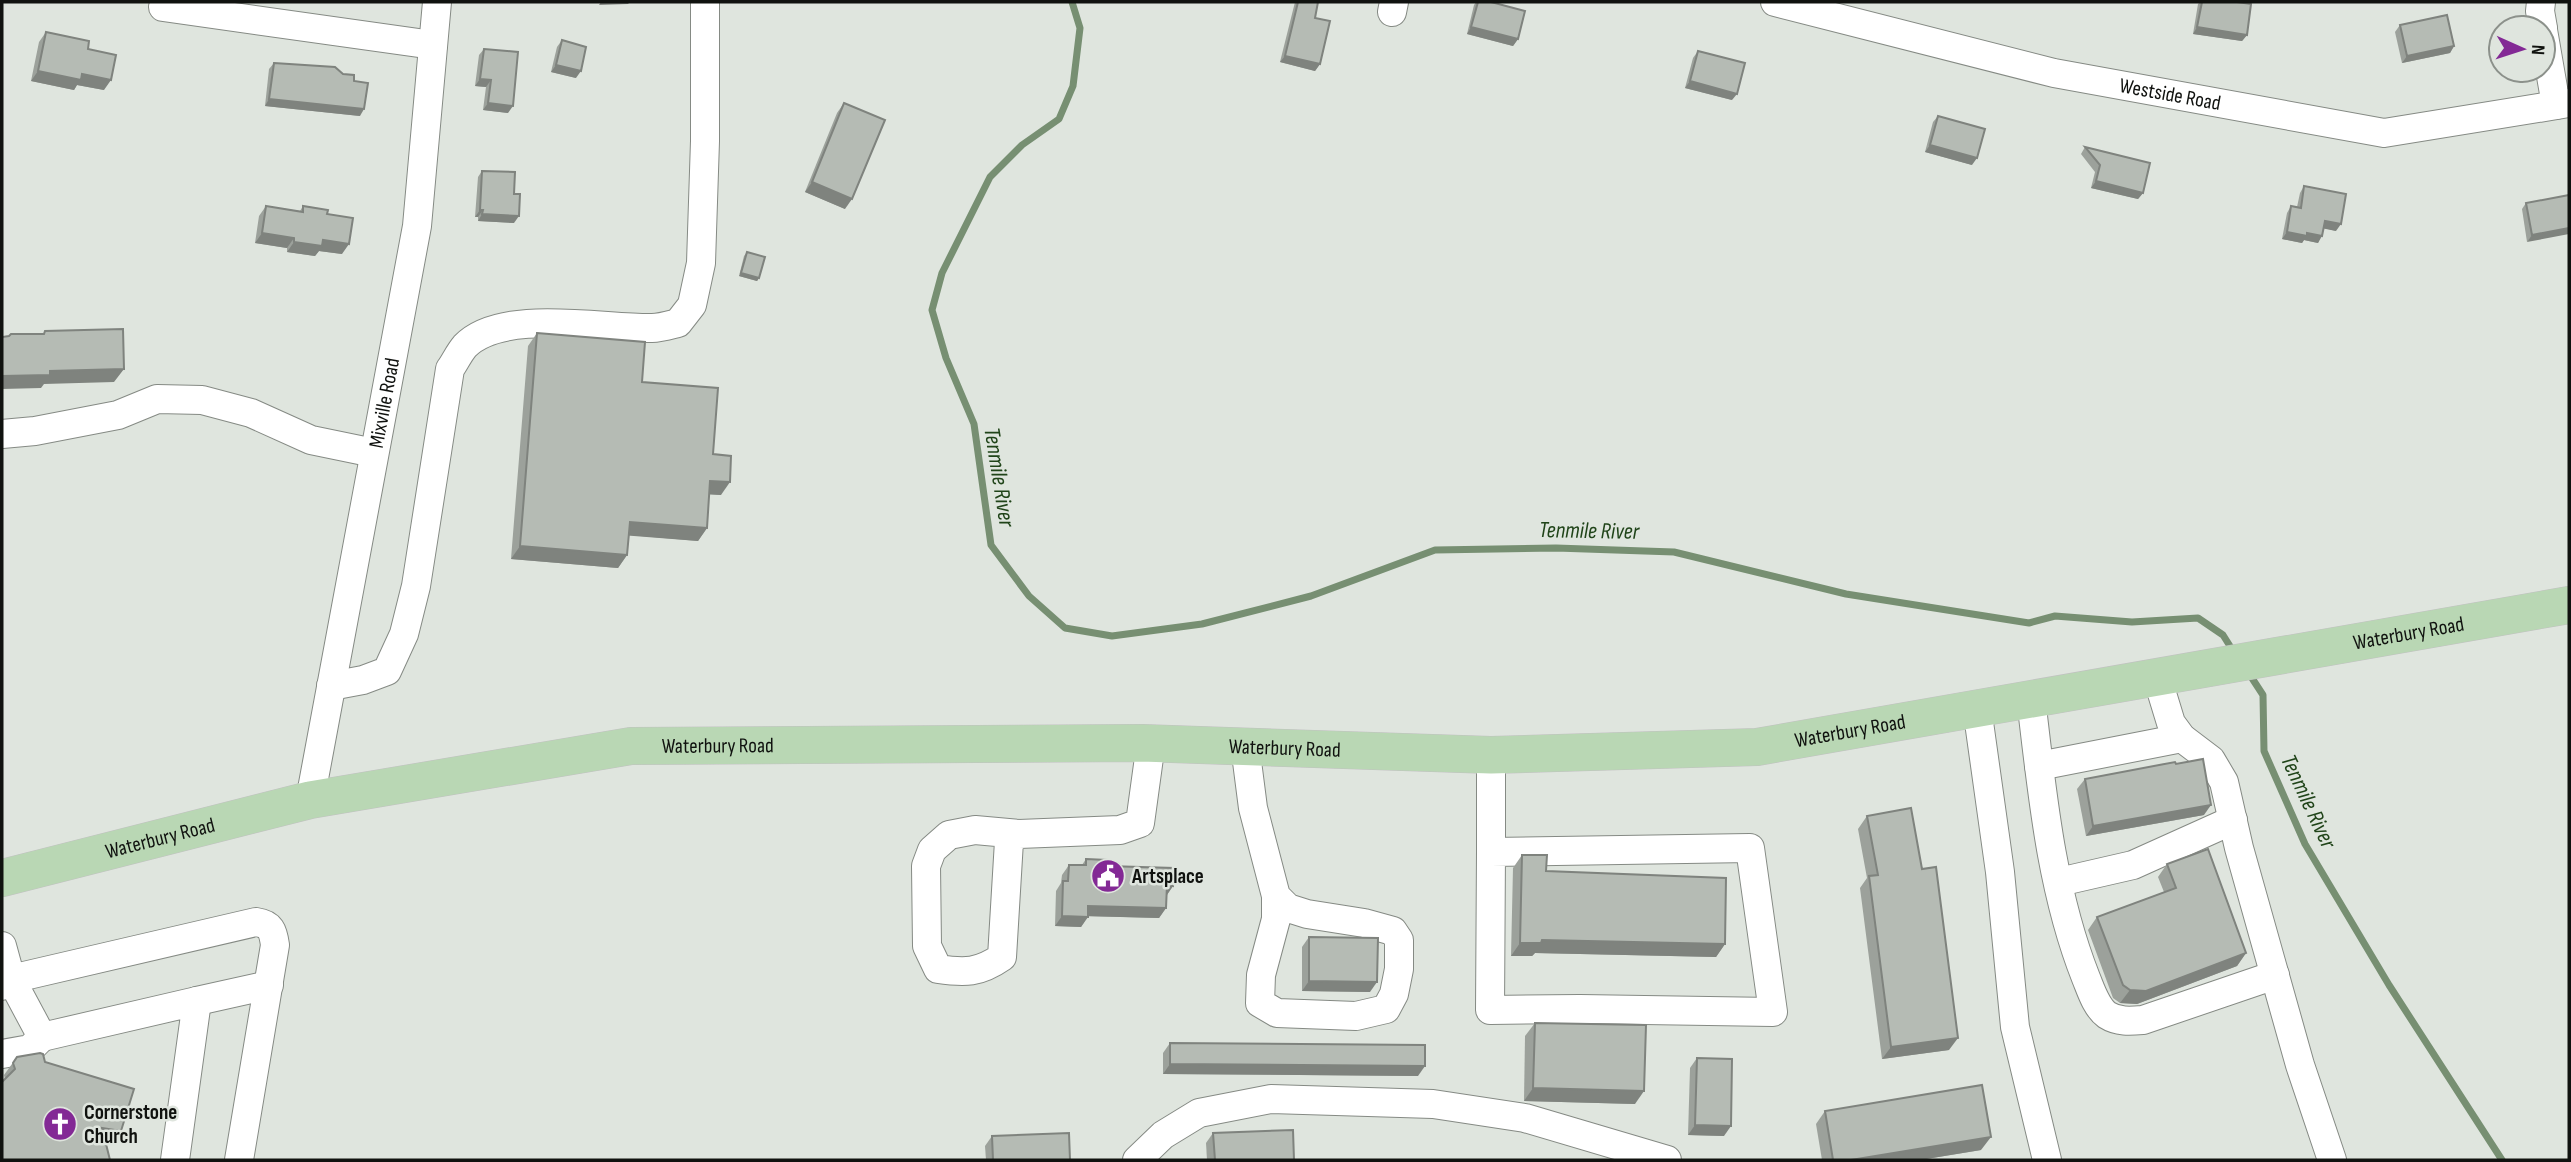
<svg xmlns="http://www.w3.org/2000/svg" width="2571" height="1162" viewBox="0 0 2571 1162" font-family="'Sofia Sans Condensed',sans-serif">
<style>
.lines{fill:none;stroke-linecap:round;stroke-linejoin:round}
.stream{stroke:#778f72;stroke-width:7}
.minor-casing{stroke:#858a84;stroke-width:30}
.major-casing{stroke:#c1c1c1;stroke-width:38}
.minor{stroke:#fff;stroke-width:28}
.major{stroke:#b9d7b4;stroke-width:37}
.wall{fill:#9ca19b}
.shaded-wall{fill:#7f837e}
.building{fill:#b5bbb4;stroke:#7f837e;stroke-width:2}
.labels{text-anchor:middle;stroke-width:5;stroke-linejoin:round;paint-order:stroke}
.street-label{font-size:21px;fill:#10120f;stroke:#dfe5de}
.poi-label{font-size:21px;font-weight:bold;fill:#10120f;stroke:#dfe5de;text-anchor:start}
.water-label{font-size:23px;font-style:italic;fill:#204419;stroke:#dfe5de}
</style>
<rect width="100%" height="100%" fill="#dfe5de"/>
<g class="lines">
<g class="stream">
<polyline points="1072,2 1080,28 1073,86 1059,119 1022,145 990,177 942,273 932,310 946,358 974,424 991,545 1029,596 1065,628 1112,636 1202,624 1311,596 1435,550 1556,548 1674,552 1846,594 2029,623 2055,616 2132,622 2198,618 2223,635 2235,654"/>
<polyline points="2248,672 2263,695 2264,751 2305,844 2389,985 2502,1160"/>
</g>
<g class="minor-casing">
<g id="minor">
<path id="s1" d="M1775,2L2054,73L2384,133L2569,103"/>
<polyline points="2541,2 2540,11 2543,28"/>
<polyline points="163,7 433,45"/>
<polyline points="1392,12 1394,2"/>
<polyline points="2543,30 2556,105"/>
<polyline points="2,434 35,431 118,415 157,399 202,400 251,413 311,440 374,453"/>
<polyline points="2157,677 2171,723 2182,738 2211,760 2224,782 2239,848 2300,1065 2332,1160"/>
<path d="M331,686L363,680L387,671L404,634L416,586L450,369C455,362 459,353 465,346C502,308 603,329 652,328C660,328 670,325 678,323L692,305L701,263L705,141V2"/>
<path d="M2031,699C2042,792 2051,890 2086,978C2091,990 2096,1007 2107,1015C2118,1022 2130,1021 2143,1020L2275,975"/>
<polyline points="1977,708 2000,872 2015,1027 2047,1160"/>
<polyline points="1245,746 1253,808 1276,896 1288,908 1307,914 1364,923 1393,931 1399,940 1399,969 1394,994 1386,1009 1356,1016 1277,1013 1260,1003 1261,975 1276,919 1276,896"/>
<polyline points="1491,755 1491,852 1750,848 1773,1012 1580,1009 1490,1010 1491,852"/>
<polyline points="2039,766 2182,738"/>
<path id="s2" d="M310,800L417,226L437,2"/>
<path d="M1019,834L975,830L949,835L932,850L926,866L927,946L938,969C965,973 979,973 1002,957L1009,841L1019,834L1120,830L1140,823L1151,743"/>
<polyline points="2059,882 2133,865 2233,820"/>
<polyline points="2,946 11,979 42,1037 197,1001 175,1160"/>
<path d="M2,986L11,979L256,922C271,924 273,931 275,945L239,1160"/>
<polyline points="197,1001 269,985"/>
<polyline points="2,1054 30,1049 42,1037"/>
<polyline points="1137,1160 1163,1135 1199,1113 1271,1099 1433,1104 1525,1118 1667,1160"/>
</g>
</g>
<g class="major-casing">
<g id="major">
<path id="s3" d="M2,878L310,800L631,746L1142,743L1491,755L1757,747L2569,605"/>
</g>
</g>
<use href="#minor" class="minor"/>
<use href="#major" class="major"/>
</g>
<g class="wall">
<polygon points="1295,2 1318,2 1315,18 1320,64 1315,71 1280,62"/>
<polygon points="1476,2 1491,2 1518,39 1513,46 1467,34 1474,5"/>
<polygon points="2200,2 2237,2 2247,35 2242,41 2193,34 2198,4"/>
<polygon points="2400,25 2454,46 2450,53 2402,63 2395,32"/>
<polygon points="46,32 88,49 104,90 77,85 74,90 31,81 39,42"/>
<polygon points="562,40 576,78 551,72 557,47"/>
<polygon points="484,49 508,113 483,110 486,87 475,86 479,55"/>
<polygon points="1698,51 1732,100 1685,88 1693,58"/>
<polygon points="274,63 354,81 360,116 265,106 269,69"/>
<polygon points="844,103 845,209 805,192 837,113"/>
<polygon points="1938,116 1972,165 1925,152 1933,122"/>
<polygon points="2085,147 2143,193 2138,199 2091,188 2095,172 2081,154"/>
<polygon points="482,171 514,194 514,223 478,221 478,217 475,217 478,177"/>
<polygon points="2304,186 2336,231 2324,228 2318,243 2304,240 2302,243 2282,239 2287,213 2291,206 2297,207 2300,193"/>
<polygon points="2569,195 2527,242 2522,209 2526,203"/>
<polygon points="266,206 300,211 303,206 327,214 342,254 319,251 315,256 287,252 287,248 255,243 259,216"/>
<polygon points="747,252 759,278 757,281 739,276 744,256"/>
<polygon points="537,333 642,382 713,454 721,495 709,494 707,528 698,541 629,535 627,555 618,568 511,559 528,346"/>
<polygon points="2176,764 2204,815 2086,836 2077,789 2085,779"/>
<polygon points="1867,816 1922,869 1949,1050 1882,1059 1860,888 1867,878 1858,829"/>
<polygon points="1522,855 1546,871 1725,944 1716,957 1535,953 1532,956 1511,956 1513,868"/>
<polygon points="1086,859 1173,886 1167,895 1166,908 1159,918 1088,916 1081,927 1055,926 1056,891 1061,883 1062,875 1069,865 1082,865"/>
<polygon points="2167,864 2246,953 2237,966 2137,1004 2120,1003 2113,998 2088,930 2097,917 2164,892 2158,877"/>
<polygon points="1309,937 1370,992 1302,991 1302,947"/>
<polygon points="1535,1023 1635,1104 1524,1101 1525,1036"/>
<polygon points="1170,1043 1418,1076 1163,1074 1163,1053"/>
<polygon points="17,1057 45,1062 121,1131 112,1143 106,1143 5,1079 4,1075"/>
<polygon points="1697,1058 1724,1136 1688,1135 1690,1068"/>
<polygon points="1825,1111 1981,1150 1920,1160 1822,1160 1816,1124"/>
<polygon points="1213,1133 1294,1160 1207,1160 1206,1143"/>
<polygon points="992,1136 1070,1160 986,1160 985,1146"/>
</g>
<g class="shaded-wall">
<polygon points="601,2 630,2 628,4 599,5"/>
<polygon points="1471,27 1518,39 1513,46 1467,34"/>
<polygon points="2197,27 2247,35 2242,41 2193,34"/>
<polygon points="2454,46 2450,53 2402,63 2407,56"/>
<polygon points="1285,56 1320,64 1315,71 1280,62"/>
<polygon points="556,65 581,71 576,78 551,72"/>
<polygon points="38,71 82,74 111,80 104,90 77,85 74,90 31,81"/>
<polygon points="480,79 491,80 486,87 475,86"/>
<polygon points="1690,81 1737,94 1732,100 1685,88"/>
<polygon points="269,99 364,109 360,116 265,106"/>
<polygon points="488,103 513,106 508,113 483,110"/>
<polygon points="1930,145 1977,158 1972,165 1925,152"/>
<polygon points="2096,181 2143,193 2138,199 2091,188"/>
<polygon points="812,182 852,199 845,209 805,192"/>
<polygon points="480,210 483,210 478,217 475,217"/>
<polygon points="482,214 519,216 514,223 478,221"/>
<polygon points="2325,221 2341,224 2336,231 2321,228"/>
<polygon points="2569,228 2569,234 2527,242 2532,235"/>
<polygon points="2287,232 2307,233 2322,236 2318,243 2304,240 2302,243 2282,239"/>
<polygon points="262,233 294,238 287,248 255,243"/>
<polygon points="323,240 349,244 342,254 319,251 315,256 287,252 294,242"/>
<polygon points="741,273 759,278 757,281 739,276"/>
<polygon points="124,369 114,382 44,384 41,388 2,389 2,376 50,371"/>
<polygon points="710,481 730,482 721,495 701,494"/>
<polygon points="630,522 707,528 698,541 621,535"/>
<polygon points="520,546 627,555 618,568 511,559"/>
<polygon points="2211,805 2204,815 2086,836 2093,826"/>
<polygon points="1167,885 1173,886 1166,896"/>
<polygon points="1088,906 1166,908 1159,918 1081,916"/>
<polygon points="1062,916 1088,917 1081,927 1055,926"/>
<polygon points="1542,940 1725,944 1716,957 1535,953 1532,956 1511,956 1520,943"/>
<polygon points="2246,953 2237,966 2137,1004 2120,1003 2130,990"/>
<polygon points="1309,981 1377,982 1370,992 1302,991"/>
<polygon points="1958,1038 1949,1050 1882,1059 1891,1047"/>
<polygon points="1170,1064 1425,1066 1418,1076 1163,1074"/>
<polygon points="1533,1088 1644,1091 1635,1104 1524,1101"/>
<polygon points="1695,1125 1731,1126 1724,1136 1688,1135"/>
<polygon points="102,1128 121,1131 112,1143 94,1141"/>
<polygon points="1991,1137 1981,1150 1920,1160 1851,1160"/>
</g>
<g class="building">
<polygon points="1298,2 1318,2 1315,18 1330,21 1320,64 1285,56"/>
<polygon points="1478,2 1491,2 1525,11 1518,39 1471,27"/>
<polygon points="2202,2 2237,2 2251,4 2247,35 2197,27"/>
<polygon points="2447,15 2454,46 2407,56 2400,25"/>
<polygon points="46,32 89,41 88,49 116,55 111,80 82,74 81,80 38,71"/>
<polygon points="562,40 586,47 581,71 556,65"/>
<polygon points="484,49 518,52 513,106 488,103 491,80 480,79"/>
<polygon points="1698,51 1745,63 1737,94 1690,81"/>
<polygon points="274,63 335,67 343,74 354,75 354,81 368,83 364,109 269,99"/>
<polygon points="844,103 885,120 852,199 812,182"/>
<polygon points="1938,116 1985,129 1977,158 1930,145"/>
<polygon points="2085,147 2150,163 2143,193 2096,181 2100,165"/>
<polygon points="482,171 515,172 514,194 520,194 519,216 482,214 483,210 480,210"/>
<polygon points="2304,186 2346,194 2341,224 2325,221 2322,236 2307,233 2307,236 2287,232 2291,206 2301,208"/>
<polygon points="2569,195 2569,228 2532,235 2526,203"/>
<polygon points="266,206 303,212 303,206 328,210 327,214 353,218 349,244 323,240 322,246 294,242 294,238 262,233"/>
<polygon points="747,252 765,257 759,278 741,273"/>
<polygon points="123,329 124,369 50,371 50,375 2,376 2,337 9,336 11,334 44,334 45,331"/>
<polygon points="537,333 645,342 642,382 718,388 713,454 731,456 730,482 710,481 707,528 630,522 627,555 520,546"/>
<polygon points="2203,759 2211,805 2093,826 2085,779 2175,762 2176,764"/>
<polygon points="1911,808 1922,869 1936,867 1958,1038 1891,1047 1869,876 1878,875 1867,816"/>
<polygon points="2208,849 2246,953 2146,991 2130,990 2123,985 2097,917 2176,888 2167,864"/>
<polygon points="1522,855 1547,855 1546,871 1726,878 1725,944 1542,940 1541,943 1520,943"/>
<polygon points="1086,859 1107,860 1107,866 1174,868 1173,886 1167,885 1166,908 1088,906 1088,917 1062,916 1063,881 1068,881 1069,865 1086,865"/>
<polygon points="1309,937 1378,938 1377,982 1309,981"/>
<polygon points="1535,1023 1646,1025 1644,1091 1533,1088"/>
<polygon points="1170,1043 1425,1045 1425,1066 1170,1064"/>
<polygon points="40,1053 43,1054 45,1062 134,1089 121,1131 102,1128 110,1160 2,1160 2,1082 15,1069 13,1063 17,1057"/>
<polygon points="1697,1058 1732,1059 1731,1126 1695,1125"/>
<polygon points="1982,1085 1991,1137 1851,1160 1833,1160 1825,1111"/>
<polygon points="1293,1130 1294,1160 1215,1160 1213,1133"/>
<polygon points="1069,1133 1070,1160 993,1160 992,1136"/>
</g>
<defs>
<g id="civic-disc" transform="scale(1.75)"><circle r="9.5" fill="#832995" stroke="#dfe5de"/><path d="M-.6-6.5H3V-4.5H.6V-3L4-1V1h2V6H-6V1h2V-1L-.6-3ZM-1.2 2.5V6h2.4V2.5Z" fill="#fff"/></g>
<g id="church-disc" transform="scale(1.75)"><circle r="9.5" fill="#832995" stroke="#dfe5de"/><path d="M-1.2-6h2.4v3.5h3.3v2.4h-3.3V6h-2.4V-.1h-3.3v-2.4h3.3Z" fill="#fff"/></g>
</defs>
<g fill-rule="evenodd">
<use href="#civic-disc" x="1108" y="876"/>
<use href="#church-disc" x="60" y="1124"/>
</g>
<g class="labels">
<g class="street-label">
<text dy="7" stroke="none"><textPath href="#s1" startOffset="406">Westside Road</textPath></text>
<text dy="7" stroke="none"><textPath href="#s2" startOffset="404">Mixville Road</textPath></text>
<text dy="7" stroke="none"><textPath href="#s3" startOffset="2431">Waterbury Road</textPath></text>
<text dy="7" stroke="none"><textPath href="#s3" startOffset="1864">Waterbury Road</textPath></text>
<text dy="7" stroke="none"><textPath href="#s3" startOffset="730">Waterbury Road</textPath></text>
<text dy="7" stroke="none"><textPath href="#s3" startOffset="1297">Waterbury Road</textPath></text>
<text dy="7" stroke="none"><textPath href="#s3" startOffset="163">Waterbury Road</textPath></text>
</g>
<g class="poi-label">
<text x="1132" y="883">Artsplace</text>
<text x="84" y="1119">Cornerstone<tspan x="84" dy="24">Church</tspan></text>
</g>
<g class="water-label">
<text transform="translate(1000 477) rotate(81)" y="8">Tenmile River</text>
<text transform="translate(1589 530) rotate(1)" y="8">Tenmile River</text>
<text transform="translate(2309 801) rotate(65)" y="8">Tenmile River</text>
</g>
</g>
<rect width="2571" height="1162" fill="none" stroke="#10120f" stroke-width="7"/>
<g transform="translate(2522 49) rotate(93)"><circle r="33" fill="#dfe5de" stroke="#8c918b" stroke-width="2"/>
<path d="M0-5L12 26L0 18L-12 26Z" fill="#832995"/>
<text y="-10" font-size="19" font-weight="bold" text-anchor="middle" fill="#10120f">N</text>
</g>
</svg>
